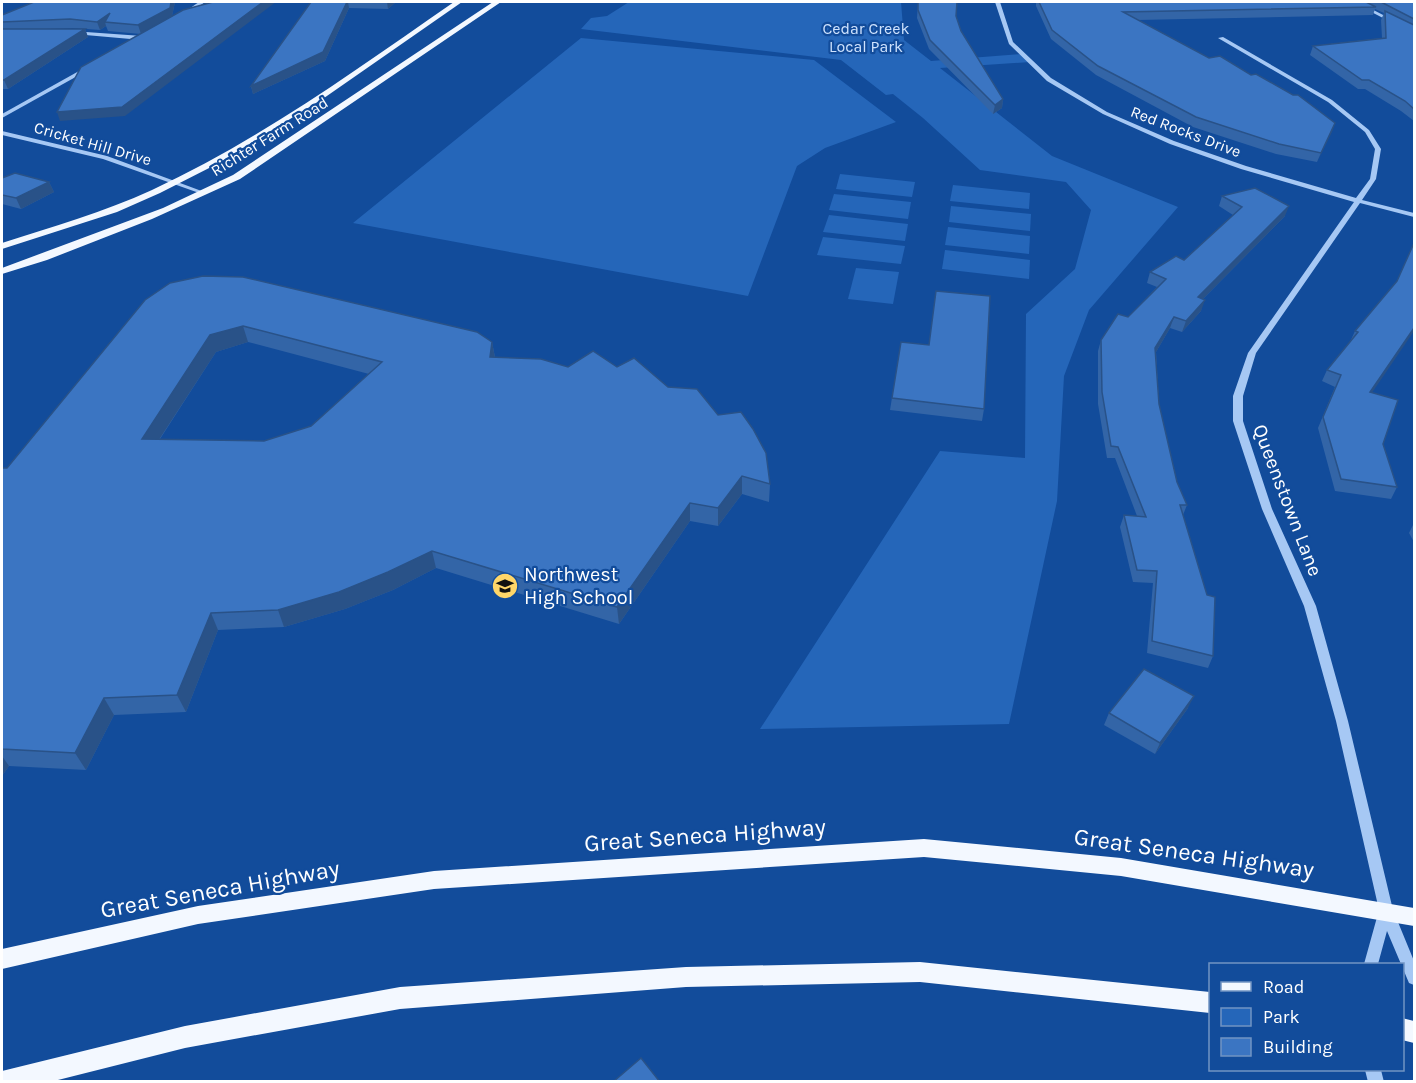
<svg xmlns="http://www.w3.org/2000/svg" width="1416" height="1083" viewBox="0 0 1416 1083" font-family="Karla,sans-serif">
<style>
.green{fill:#2566b9}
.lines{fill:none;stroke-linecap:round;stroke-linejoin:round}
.minor{fill:#a6c8f4;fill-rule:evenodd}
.major{fill:#f3f8ff;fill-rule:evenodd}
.wall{fill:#3365a7;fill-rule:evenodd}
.shaded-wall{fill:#295288}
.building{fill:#3b75c2;stroke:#295288;stroke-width:1.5;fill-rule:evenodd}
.labels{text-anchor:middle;stroke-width:4.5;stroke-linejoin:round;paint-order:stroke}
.far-park-label{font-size:16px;fill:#cfe3fe;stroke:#124c9b}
.far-street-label{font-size:16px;fill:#fff;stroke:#124c9b}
.street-label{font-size:20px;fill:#fff;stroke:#124c9b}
.poi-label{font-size:20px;fill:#fff;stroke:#124c9b;text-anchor:start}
.near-street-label{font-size:24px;fill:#fff;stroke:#124c9b}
</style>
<rect width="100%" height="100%" fill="#124c9b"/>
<g class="green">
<polygon points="629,2 901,2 904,40 931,61 1021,54 1030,62 940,68 1052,156 1178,207 1089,310 1064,376 1057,501 1009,724 760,729 940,451 1025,458 1026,314 1075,269 1091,210 1066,182 980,170 923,118 893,94 886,95 841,60 581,29 591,18 607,16"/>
<polygon points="581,38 814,60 896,122 825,148 797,166 748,296 353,223"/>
<polygon points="840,174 915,182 912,197 836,189"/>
<polygon points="953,185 1030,193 1029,209 950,201"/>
<polygon points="834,194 911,202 908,219 829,210"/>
<polygon points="951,206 1031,214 1030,231 949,222"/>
<polygon points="829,215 908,224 905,241 823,232"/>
<polygon points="948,227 1030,236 1029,254 945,245"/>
<polygon points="823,237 905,246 901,264 817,255"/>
<polygon points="945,250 1030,260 1029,279 942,269"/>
<polygon points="856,268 899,272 893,304 848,299"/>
</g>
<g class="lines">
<g class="minor">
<polygon points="199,2 205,2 187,15 183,15 183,13"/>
<polygon points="995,2 1000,2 1013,42 1051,78 1107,112 1174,141 1246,166 1356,198 1370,179 1375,149 1365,132 1328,102 1218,38 1223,37 1332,100 1369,130 1381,149 1376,179 1362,200 1414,213 1414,217 1360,203 1256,353 1243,396 1243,421 1272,509 1316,606 1348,721 1393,910 1414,961 1414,985 1409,983 1387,931 1378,964 1364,964 1379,910 1336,721 1304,606 1262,509 1233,421 1233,396 1248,353 1354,202 1241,169 1170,144 1103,114 1047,81 1009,44"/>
<polygon points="1352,2 1358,2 1414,31 1414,34"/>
<polygon points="72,31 142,36 145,38 142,40 74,34"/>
<polygon points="88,66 90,67 90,69 2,118 2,114"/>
<polygon points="2,131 107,156 207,193 202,194 103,159 2,135"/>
<polygon points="1365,1070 1381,1070 1384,1082 1368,1082"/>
</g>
<g class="major">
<path d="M454,2H462L324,98L217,164L160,193L117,212L2,249V243C52,227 104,212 152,190C260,140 357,69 454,2Z"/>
<polygon points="493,2 501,2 240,179 152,219 47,260 2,274 2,268 163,208 233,175"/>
<polygon points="924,839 1121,858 1414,908 1414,926 1121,876 924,857 434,889 198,924 2,969 2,949 198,906 434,871"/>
<polygon points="920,962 1210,992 1210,1013 920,982 686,987 400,1009 185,1048 50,1082 2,1082 2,1071 185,1026 400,987 686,967"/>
<polygon points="1402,1018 1414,1021 1414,1043 1402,1040"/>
</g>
</g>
<g class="wall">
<polygon points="34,2 175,2 172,16 141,34 108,31 106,26 100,30 73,28 46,29 85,29 88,37 8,89 2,89 2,15"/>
<polygon points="311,2 396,2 388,9 349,8 325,61 253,94 251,86"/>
<polygon points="918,2 957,2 956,16 961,31 1003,99 1002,108 993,114 929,49 917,18"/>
<polygon points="1036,2 1414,2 1414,121 1401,111 1365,89 1358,89 1310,55 1313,46 1382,38 1381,20 1384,13 1375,9 1373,15 1137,20 1209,58 1251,75 1335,123 1317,162 1276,154 1193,127 1096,75 1051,39 1036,6"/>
<polygon points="2,178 49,182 54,192 21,209 2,204"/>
<polygon points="1222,196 1285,216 1203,299 1201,311 1182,332 1170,328 1156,352 1159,404 1177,482 1187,505 1183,515 1213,656 1208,668 1147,653 1153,583 1133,582 1120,527 1124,515 1137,516 1115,458 1107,458 1098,404 1098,351 1101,340 1128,317 1157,287 1147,283 1150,272 1184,260 1233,215 1219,206"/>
<polygon points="1397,282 1372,392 1383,444 1397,487 1391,499 1335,491 1318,428 1335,387 1322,381 1327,370 1350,342 1355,331"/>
<path d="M145,300L492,342L495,357L568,367H617L770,484L769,502L742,494L718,526L690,521L619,624L436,568L393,590L345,609L284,627L218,630L186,712L114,715L86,770L9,766L2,776V468H7ZM248,342L369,374L311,426L264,441L160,439L216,352Z"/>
<polygon points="901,342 929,345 984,409 982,421 890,410"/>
<polygon points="1414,523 1414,542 1409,533"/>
<polygon points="1188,708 1155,754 1104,725 1109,713"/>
</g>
<g class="shaded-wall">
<polygon points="171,2 175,2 172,16 141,34 138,25"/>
<polygon points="263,2 276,2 125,116 60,121 57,112"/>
<polygon points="347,2 348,2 349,8 325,61 253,94 251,86"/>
<polygon points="387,2 396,2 388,9"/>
<polygon points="110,13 105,22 106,26 100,30 97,22"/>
<polygon points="85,29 88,37 8,89 4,80"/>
<polygon points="1003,99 1002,108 993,114 995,105"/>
<polygon points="1335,123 1332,132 1317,162 1321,153"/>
<polygon points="49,182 54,192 21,209 16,198"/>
<polygon points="1289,206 1285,216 1194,308 1198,297"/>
<polygon points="1205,300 1201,311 1182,332 1186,321"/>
<polygon points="1174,317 1170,328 1152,359 1155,348"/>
<polygon points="243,326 248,342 216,352 149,455 142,439 210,335"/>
<polygon points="1414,328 1414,331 1365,403 1370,392"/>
<polygon points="492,342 495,358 490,357"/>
<polygon points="742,476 742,494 718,526 718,508"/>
<polygon points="690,503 690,521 619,624 617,607"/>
<polygon points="432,551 436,568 393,590 345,609 284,627 278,610"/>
<polygon points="211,613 218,630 186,712 177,695"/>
<polygon points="1194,696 1188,708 1155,754 1160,743"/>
<polygon points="104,698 114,715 86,770 75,753"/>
<polygon points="2,756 9,766 2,776"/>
</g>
<g class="building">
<polygon points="34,2 171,2 170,8 138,25 105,22 110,13 97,22 70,19 2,22 2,15"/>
<polygon points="213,2 263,2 122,107 57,112 81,67 183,10"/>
<polygon points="311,2 347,2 323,52 251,86"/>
<polygon points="918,2 957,2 956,16 961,31 1003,99 995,105 930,40 918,10"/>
<polygon points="1039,2 1366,2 1376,7 1123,12 1209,58 1220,56 1251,75 1256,74 1293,95 1298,95 1335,123 1321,153 1279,144 1196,117 1098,66 1052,30"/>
<polygon points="1381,2 1414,2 1414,19"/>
<polygon points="1385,11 1414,25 1414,109 1405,101 1369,80 1362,80 1313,46 1386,38"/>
<polygon points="2,29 85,29 4,80 2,80"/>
<polygon points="15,173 49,182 16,198 2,195 2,178"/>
<polygon points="1255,188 1289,206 1198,297 1205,300 1186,321 1174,317 1155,348 1159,404 1177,482 1187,505 1180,505 1207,595 1215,597 1213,656 1152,641 1157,571 1137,570 1124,515 1146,517 1118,447 1111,446 1102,392 1101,340 1118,314 1128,317 1166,279 1150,272 1176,256 1184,260 1242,207 1222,196"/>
<polygon points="1414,243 1414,328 1370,392 1398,400 1383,444 1397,487 1341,479 1323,417 1341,375 1327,370 1358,332 1355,331 1397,281"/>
<path d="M203,276L243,277L477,332L492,342L490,357L541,359L568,367L593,351L617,367L634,358L668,387L697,389L718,415L741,412L753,429L766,453L770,484L742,476L718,508L690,503L617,607L432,551L388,572L339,592L278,610L211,613L177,695L104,698L75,753L2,749V468H7L145,300L170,283ZM243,326L382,362L311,426L264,441L142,439L210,335Z"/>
<polygon points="936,291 990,296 984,409 892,398 901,342 929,345"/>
<polygon points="1144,669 1194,696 1160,743 1109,713"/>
<polygon points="641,1058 660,1082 613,1082"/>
</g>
<defs>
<g id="school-disc" transform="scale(1.35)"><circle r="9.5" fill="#ffd669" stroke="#124c9b"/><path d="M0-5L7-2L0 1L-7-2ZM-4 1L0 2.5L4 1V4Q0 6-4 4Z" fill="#111"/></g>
</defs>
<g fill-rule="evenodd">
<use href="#school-disc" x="505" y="586"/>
</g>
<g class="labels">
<g class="far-park-label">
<text x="866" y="34">Cedar Creek<tspan x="866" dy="18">Local Park</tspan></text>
</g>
<g class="far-street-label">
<text transform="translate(1186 131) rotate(21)" y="6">Red Rocks Drive</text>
<text transform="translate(269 136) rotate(-32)" y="6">Richter Farm Road</text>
<text transform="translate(93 143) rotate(16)" y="6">Cricket Hill Drive</text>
</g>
<g class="street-label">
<text transform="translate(1288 500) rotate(69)" y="7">Queenstown Lane</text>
</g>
<g class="poi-label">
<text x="524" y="581">Northwest<tspan x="524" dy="23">High School</tspan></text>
</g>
<g class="near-street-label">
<text transform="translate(705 835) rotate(-4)" y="8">Great Seneca Highway</text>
<text transform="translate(1194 853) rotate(8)" y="8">Great Seneca Highway</text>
<text transform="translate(220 889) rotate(-10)" y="8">Great Seneca Highway</text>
</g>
</g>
<rect width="1416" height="1083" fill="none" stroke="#ffffff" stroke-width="6"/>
<rect x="1209" y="963" width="195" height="108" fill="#124c9b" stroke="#7194c3" stroke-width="1.5"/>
<rect x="1221" y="982" width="30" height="9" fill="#f3f8ff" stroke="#7194c3" stroke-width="1.5"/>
<text x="1263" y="993" font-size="18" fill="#ffffff">Road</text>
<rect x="1221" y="1008" width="30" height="18" fill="#2566b9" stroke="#7194c3" stroke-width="1.5"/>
<text x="1263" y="1023" font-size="18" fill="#ffffff">Park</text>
<rect x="1221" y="1038" width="30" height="18" fill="#3b75c2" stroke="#7194c3" stroke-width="1.5"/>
<text x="1263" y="1053" font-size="18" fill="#ffffff">Building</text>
</svg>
